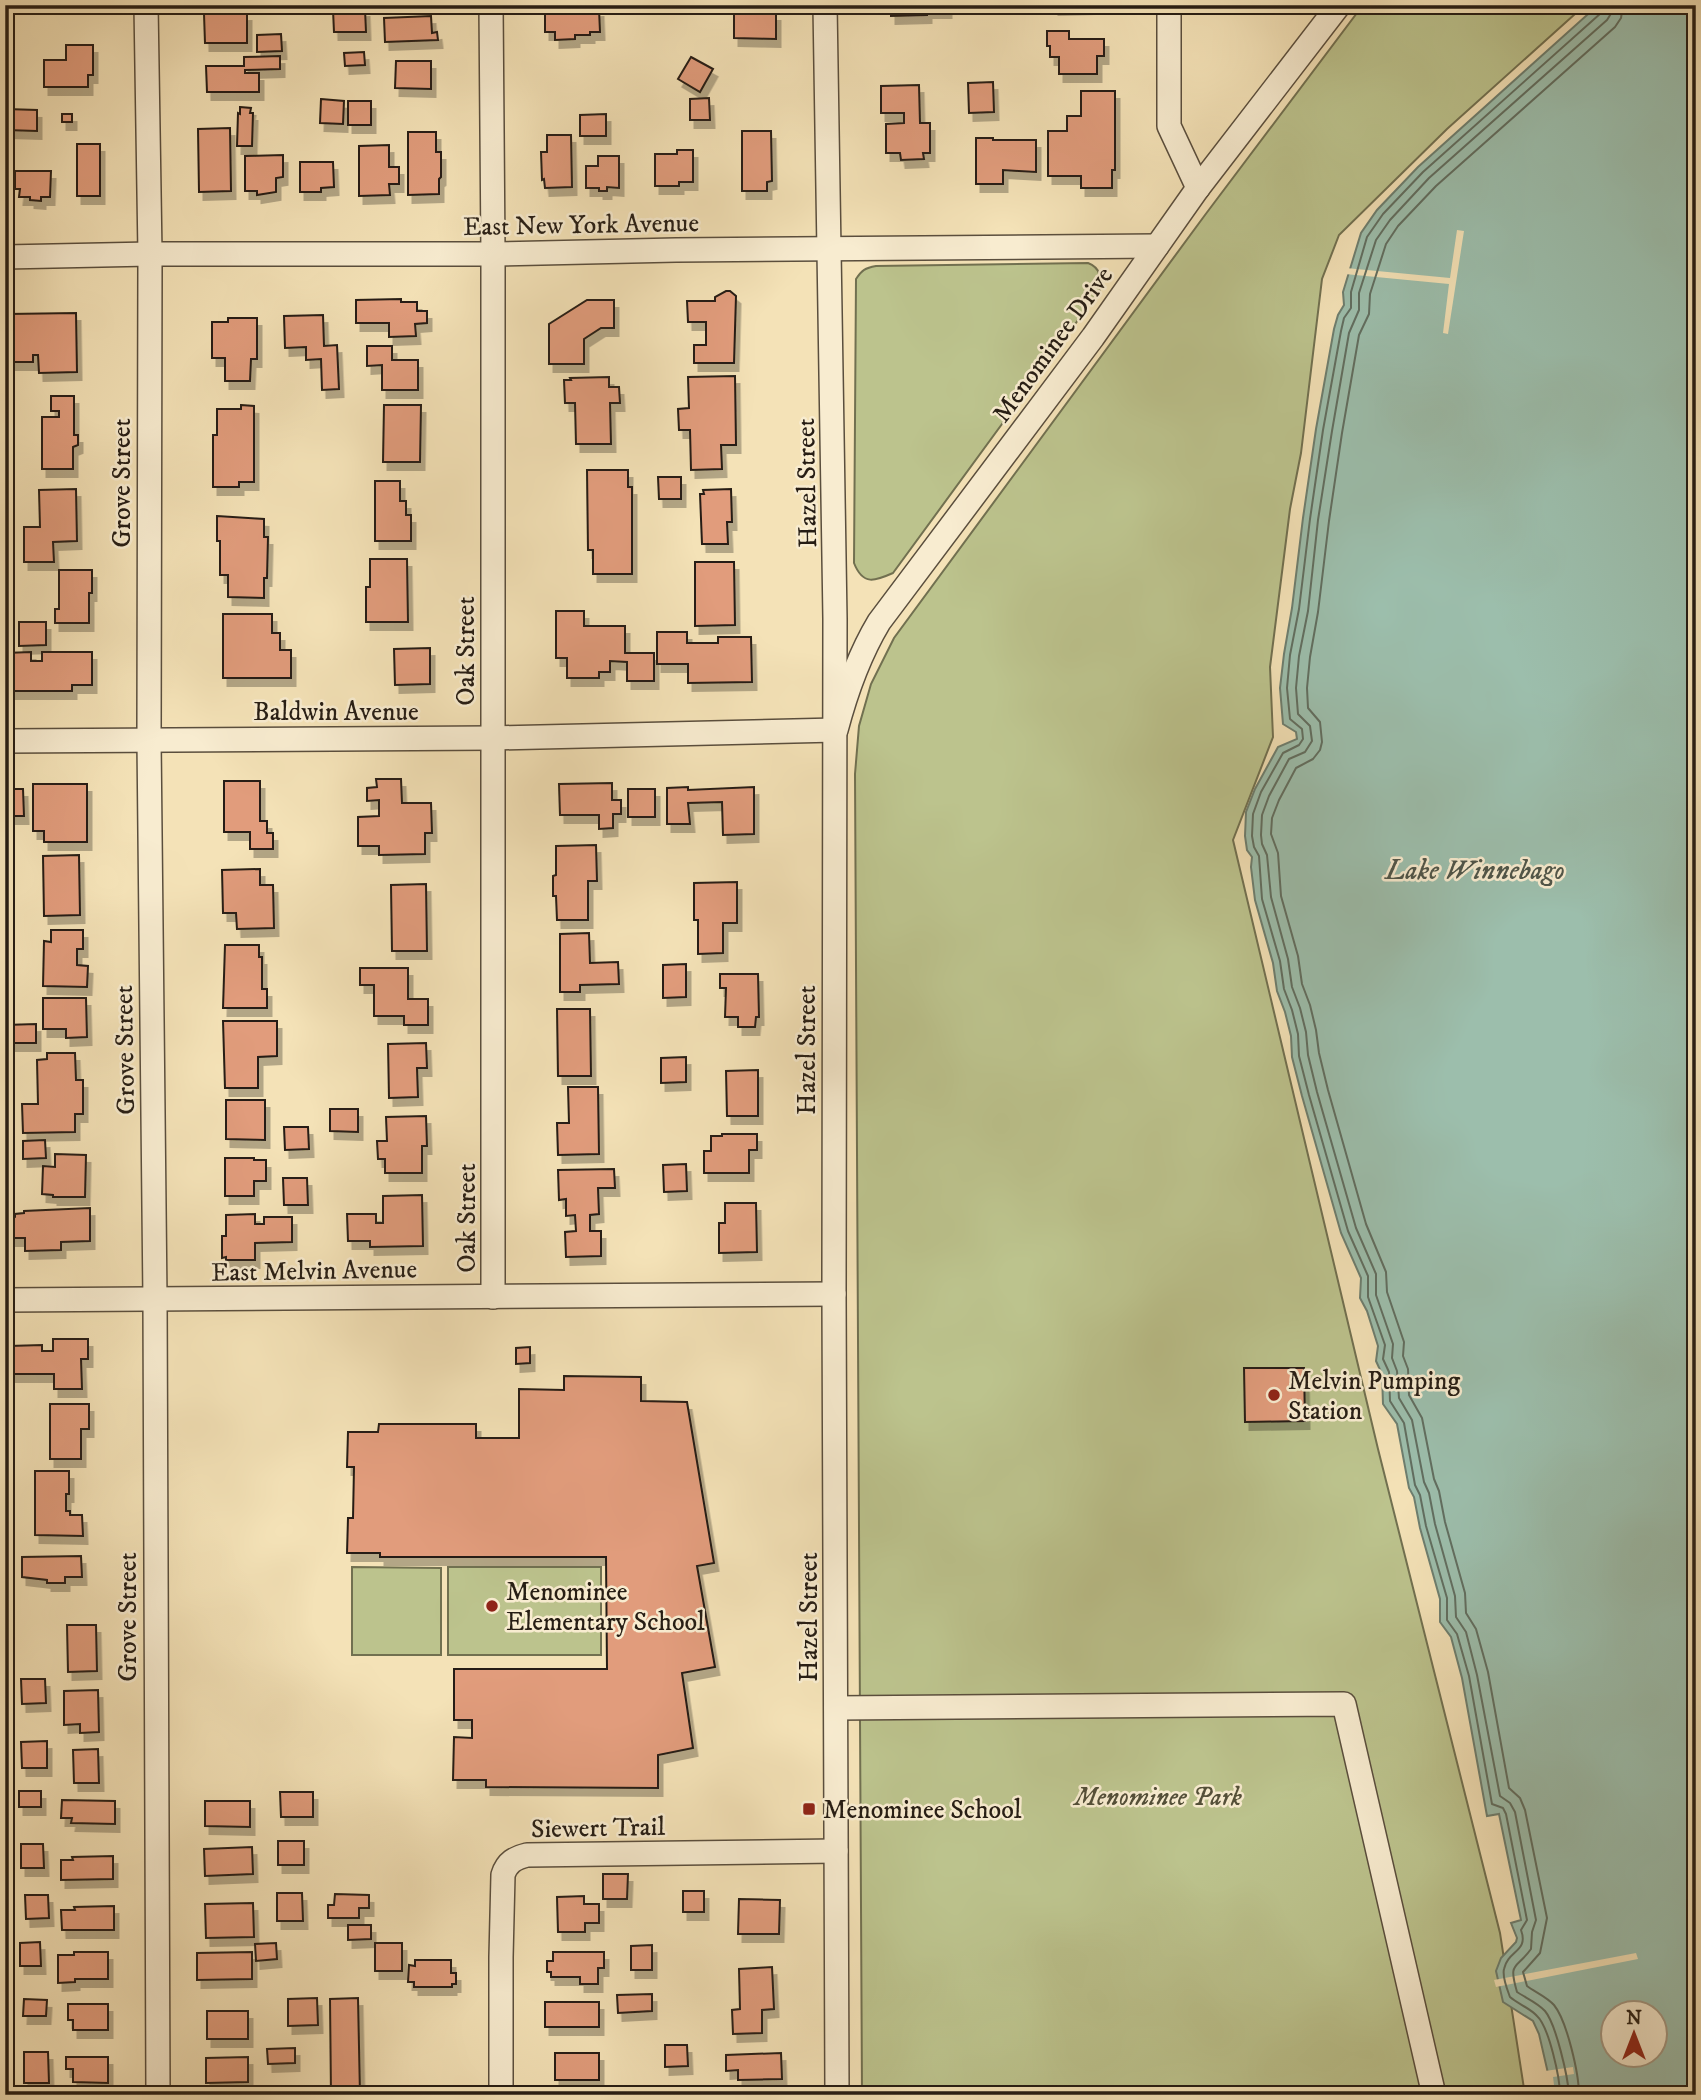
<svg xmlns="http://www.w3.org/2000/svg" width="1701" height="2100" viewBox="0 0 1701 2100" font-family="'IM FELL DW Pica',serif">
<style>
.green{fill:#bcc38d;stroke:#717050;stroke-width:2}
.water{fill:#9cbeac;stroke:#6d7e6f;stroke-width:2;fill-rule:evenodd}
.pier{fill:#f4e2b7}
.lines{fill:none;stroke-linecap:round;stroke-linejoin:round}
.shore{stroke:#616e60;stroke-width:2}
.building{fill:#e19c7b;stroke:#261d14;stroke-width:2;filter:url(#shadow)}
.minor-casing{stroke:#5a4e3d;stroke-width:26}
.minor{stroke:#f8ecd0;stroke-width:23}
.poi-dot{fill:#8f2418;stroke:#f8ecd0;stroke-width:2.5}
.labels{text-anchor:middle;stroke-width:5;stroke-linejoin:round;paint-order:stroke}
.street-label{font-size:26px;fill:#261d14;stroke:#f8ecd0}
.poi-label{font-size:26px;fill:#261d14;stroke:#f8ecd0;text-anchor:start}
.park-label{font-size:26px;font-style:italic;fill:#534f38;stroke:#f8ecd0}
.water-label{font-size:28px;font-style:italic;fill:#4f5549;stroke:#f8ecd0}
</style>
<defs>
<filter id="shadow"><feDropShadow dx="4.5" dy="8" stdDeviation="0" flood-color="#0004"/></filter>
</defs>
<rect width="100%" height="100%" fill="#f4e2b7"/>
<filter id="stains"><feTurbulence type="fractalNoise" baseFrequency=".00286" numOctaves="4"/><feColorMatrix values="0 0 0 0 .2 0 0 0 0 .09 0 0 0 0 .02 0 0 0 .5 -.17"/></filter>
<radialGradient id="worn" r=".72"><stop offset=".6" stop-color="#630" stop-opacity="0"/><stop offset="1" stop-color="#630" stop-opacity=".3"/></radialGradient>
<g class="green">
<polygon points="1363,5 1585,5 1447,129 1339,235 1322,279 1301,453 1290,509 1270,667 1273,737 1233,840 1378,1449 1500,1933 1525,2095 862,2095 855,774 859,726 871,684 894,638 1205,215"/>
<path d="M1088,263C1101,268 1101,278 1100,290L893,573C875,581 863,586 854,563L856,279C862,270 865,268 876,266Z"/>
<polygon points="352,1567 441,1568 441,1655 352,1655"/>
<rect x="448" y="1567" width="153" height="88"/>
</g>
<path class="water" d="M1601,5H1696V2095H1553L1539,2034L1533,2021L1503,2002L1496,1971L1501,1958L1516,1942L1517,1938L1511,1923L1521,1920L1499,1814L1487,1816L1462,1678L1451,1637L1440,1622V1599L1420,1528L1414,1497L1409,1488L1397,1424L1383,1404L1382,1374L1376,1361L1378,1346L1367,1311L1360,1298L1361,1278L1341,1233L1302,1096L1292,1057L1291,1036L1285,1012L1277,991L1273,963L1255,900L1251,867L1252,857L1247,850L1245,836L1246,812L1255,789L1278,747L1297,739L1296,732L1283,724L1280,688L1284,654L1292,608L1303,518L1316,429L1334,329L1338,315L1344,305L1343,292L1361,233L1377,210L1418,167L1587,15ZM1614,2012H1656V2054H1614Z"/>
<g class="pier">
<polygon points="1457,230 1464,231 1448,334 1443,333 1449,284 1345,274 1346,268 1450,278"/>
<polygon points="1636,1953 1638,1959 1496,1987 1494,1980"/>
<polygon points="1573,2067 1574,2074 1553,2077 1554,2085 1549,2086 1545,2071"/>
</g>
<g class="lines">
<g class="shore">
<path d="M1560,2095C1560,2078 1549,2027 1537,2016C1530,2008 1518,2004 1510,1997C1507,1989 1502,1977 1504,1969C1508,1950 1529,1952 1521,1930L1527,1920L1506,1814L1503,1808L1492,1804L1469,1676L1457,1634L1447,1620V1598L1426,1526L1420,1495L1415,1485L1404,1423L1390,1401L1389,1372L1383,1359L1385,1345L1368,1297V1276L1348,1231L1309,1095L1299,1056L1298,1034L1292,1010L1284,989L1280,961L1262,899L1259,856L1254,847L1252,836L1253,814L1261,792L1283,753L1299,745L1303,739L1302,729L1290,719L1287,688L1290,655L1299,609L1310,519L1323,430L1341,331L1344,318L1351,308V292L1367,237L1383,214L1423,172L1601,13L1604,5"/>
<path d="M1569,2095C1568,2077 1556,2024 1545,2011C1538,2003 1526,1998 1517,1992C1508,1961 1516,1970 1531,1949L1532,1932L1536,1920L1515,1812L1510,1803L1500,1796L1477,1675L1466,1632L1456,1617L1455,1596L1435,1524L1429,1493L1424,1482L1412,1420L1399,1398L1397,1371L1392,1358L1393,1344L1376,1295V1274L1356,1228L1317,1092L1308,1055L1306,1032L1300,1008L1292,987L1288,959L1271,897L1267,855L1262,844L1261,835L1262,815L1269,796L1289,759L1305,752L1312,741L1310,726L1298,714L1296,688L1299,656L1308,611L1318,520L1332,431L1349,333L1359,310V293L1376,240L1390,220L1429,178L1607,20L1612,12L1613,5"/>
<path d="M1579,2095C1579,2074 1567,2021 1554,2005C1547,1997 1535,1992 1527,1986L1523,1972L1540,1953L1547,1918L1525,1810L1520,1798L1509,1788L1488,1672L1476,1629L1466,1613L1465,1593L1445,1522L1439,1491L1434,1479L1422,1418L1409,1395L1408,1369L1403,1356L1404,1342L1387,1292L1386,1272L1366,1224L1328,1090L1319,1053L1316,1030L1310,1005L1302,984L1298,956L1281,896L1278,853L1271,834L1272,818L1279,800L1296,768L1313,759L1320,750L1322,742L1320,722L1308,708L1307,688L1310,657L1318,612L1329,521L1342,433L1359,335L1369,314L1370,294L1386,244L1398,226L1436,186L1615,27L1621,18L1623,5"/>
</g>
</g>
<g class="building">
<polygon points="891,5 947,5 947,10 927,10 927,15 891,16"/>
<polygon points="1054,5 1091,5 1091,6 1054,7"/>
<polygon points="365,9 366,32 334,32 333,10"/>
<polygon points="599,9 600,32 590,32 590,35 575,35 575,39 555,40 555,32 545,32 545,14 567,14 567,10"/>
<polygon points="247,13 247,43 205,43 204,14"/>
<polygon points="734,13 776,13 776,39 734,38"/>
<polygon points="431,16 432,33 437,32 438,40 385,42 384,18"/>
<polygon points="1047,31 1069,31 1069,39 1104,39 1104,56 1097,56 1097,74 1059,74 1059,57 1050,57 1050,46 1047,46"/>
<polygon points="281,34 282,51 257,52 257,35"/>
<polygon points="66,45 93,45 93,75 88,75 88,87 44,87 44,60 66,60"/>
<polygon points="364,52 365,65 345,66 344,53"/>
<polygon points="280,56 280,69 245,70 245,73 259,73 259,92 207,92 206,66 244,66 244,57"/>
<polygon points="691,57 713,69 700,92 678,79"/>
<polygon points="396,61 431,61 431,89 395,88"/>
<polygon points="993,82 994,112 969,113 968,83"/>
<polygon points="919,85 920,123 930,123 930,153 923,153 924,159 901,160 900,153 886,153 886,124 904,123 904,113 881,113 881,86"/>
<polygon points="1081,91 1115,91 1115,170 1112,170 1112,188 1081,188 1081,176 1048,176 1048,131 1067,131 1067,116 1081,116"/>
<polygon points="709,98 710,120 690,120 690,99"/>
<polygon points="321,99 344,101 343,124 320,123"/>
<rect x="348" y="101" width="23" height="24"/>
<polygon points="240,107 251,108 250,113 253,113 252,146 237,146 238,113 240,114"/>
<polygon points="6,109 37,110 37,131 6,130"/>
<rect x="62" y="114" width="10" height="8"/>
<polygon points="606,114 606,136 580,136 580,115"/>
<polygon points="230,128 231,191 199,192 198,129"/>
<polygon points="742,131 771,131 772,181 767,182 767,191 742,191"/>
<polygon points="408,132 436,132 436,152 441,152 441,177 439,179 439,194 408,195"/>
<polygon points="547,135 571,135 572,187 545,188 544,179 542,180 541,152 547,152"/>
<polygon points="976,138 993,138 993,140 1036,140 1036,172 1003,170 1003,184 976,184"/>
<rect x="77" y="144" width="23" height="52"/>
<polygon points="389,145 389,167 399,167 399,184 389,184 390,195 359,196 359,146"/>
<polygon points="677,150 693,150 693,182 679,182 679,186 655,186 655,154 677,154"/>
<polygon points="283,155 283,177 276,178 276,192 257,195 257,191 245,191 245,156"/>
<polygon points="598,156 619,156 619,188 607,187 607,191 599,191 599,188 586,188 586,166 598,166"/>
<polygon points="300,162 333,162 334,187 321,188 321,192 300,192"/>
<polygon points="15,171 51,171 50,197 41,197 41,201 30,200 30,197 19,197 20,189 15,189"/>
<polygon points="726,291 730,291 736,296 734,363 694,363 694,345 706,345 706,322 688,322 687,301 715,301 715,297"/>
<polygon points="401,299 401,302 417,302 417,311 427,311 427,323 415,324 416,336 389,337 389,323 356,323 356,300"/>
<polygon points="587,300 614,300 614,328 601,328 584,339 584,364 549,364 549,324"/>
<polygon points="76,313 77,372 39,373 38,355 33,355 33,362 9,362 8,314"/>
<polygon points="323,315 324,346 337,345 339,389 322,390 321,359 306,360 306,347 285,348 284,316"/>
<polygon points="228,318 257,318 257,359 251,359 250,381 225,381 225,358 212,358 212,322 228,322"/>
<polygon points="367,346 392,346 392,360 418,360 418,390 382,390 382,365 367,366"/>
<polygon points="735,376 736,445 721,445 722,469 691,470 690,430 679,430 678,409 689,408 688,377"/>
<polygon points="609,377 609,387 619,387 620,403 610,403 611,444 576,444 575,403 565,403 564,380 571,380 570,378"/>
<polygon points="51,396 74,396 74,435 78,435 78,445 73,447 73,469 42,469 42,417 59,417 59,411 51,411"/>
<polygon points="241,405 254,406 254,482 239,482 239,487 213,487 213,435 217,435 217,409 241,409"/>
<polygon points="384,405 421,405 420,462 383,462"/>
<polygon points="587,470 628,470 628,487 632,487 632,574 593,574 593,550 588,550"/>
<polygon points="658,477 681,477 681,499 659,499"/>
<polygon points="375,481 400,481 400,501 406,501 406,515 411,515 411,541 375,541"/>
<polygon points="76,489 77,541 53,542 54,562 24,562 24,527 40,527 39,490"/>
<polygon points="731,489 732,522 727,522 728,544 702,544 700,494 704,494 703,490"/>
<polygon points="217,516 264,519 264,537 268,537 267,578 264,578 264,598 228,597 228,575 220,575 220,541 217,541"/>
<polygon points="370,559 407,559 408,622 366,622 366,587 370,587"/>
<polygon points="695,562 734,562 735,625 695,626"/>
<polygon points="59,570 92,570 92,593 89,593 89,623 55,623 55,609 59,609"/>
<polygon points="556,611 584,611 584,626 625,626 625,653 654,653 654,681 627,681 627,662 610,661 610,672 599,672 599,678 567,678 567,658 556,658"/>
<polygon points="223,614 272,614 272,633 280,633 280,650 291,650 291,678 223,678"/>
<polygon points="19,622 46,622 46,645 19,646"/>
<polygon points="657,632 687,632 687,643 718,643 718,637 751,637 752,682 688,683 688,664 657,664"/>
<polygon points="430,648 430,684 395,685 394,649"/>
<polygon points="31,652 31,661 42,661 42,652 92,652 92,685 72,685 72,691 5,691 5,653"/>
<polygon points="376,779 401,779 402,803 431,803 432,833 425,833 425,854 379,855 379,846 358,846 358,817 379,816 379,800 367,801 367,788 377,787"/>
<polygon points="224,781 260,781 260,821 267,821 267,833 273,833 273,849 250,849 250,832 224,832"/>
<polygon points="612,783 612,800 621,800 621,814 613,814 613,828 599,829 599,815 560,815 559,784"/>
<polygon points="33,784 87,784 87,842 44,842 44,831 33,831"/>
<polygon points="688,787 688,790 754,787 754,834 723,835 722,802 688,803 690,824 667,824 667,788"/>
<polygon points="5,789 23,789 24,816 5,816"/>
<rect x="628" y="789" width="27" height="28"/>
<polygon points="596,845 597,881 588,881 588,920 557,920 556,896 553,896 553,876 556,875 556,846"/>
<polygon points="79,855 80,915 44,916 43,856"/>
<polygon points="260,869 260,885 273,885 274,928 237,929 236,913 223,913 222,870"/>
<polygon points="737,882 737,923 723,923 723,953 698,954 698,920 694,920 694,883"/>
<polygon points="426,884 427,951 392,951 391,885"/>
<polygon points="51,930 83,930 83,949 77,949 77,965 88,966 87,987 43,986 44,941 51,942"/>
<polygon points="589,933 590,963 618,962 619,984 580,985 580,992 560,992 560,934"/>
<polygon points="225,945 259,945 259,957 262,957 262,989 267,989 267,1008 223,1008"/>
<polygon points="686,964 686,997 663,998 663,965"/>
<polygon points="360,968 408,968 408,999 428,999 428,1025 404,1025 404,1016 374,1016 374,985 360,985"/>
<polygon points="720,974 758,974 759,1017 756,1017 755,1027 738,1027 738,1017 725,1017 726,988 720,988"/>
<polygon points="43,998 86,998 87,1037 66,1038 66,1029 43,1029"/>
<polygon points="557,1009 590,1009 591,1076 558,1076"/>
<polygon points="223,1021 277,1021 277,1056 258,1057 258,1088 225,1088"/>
<polygon points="36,1024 36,1043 5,1043 5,1025"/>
<polygon points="426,1043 427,1068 417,1068 418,1097 389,1098 388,1044"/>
<polygon points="47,1053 75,1053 76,1080 83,1080 83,1114 75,1114 75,1132 23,1133 22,1104 38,1104 37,1060 47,1059"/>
<polygon points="686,1057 686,1082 661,1083 661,1058"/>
<polygon points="758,1070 758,1116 727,1116 726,1071"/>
<polygon points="568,1087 598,1087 599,1154 558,1155 557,1123 569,1123"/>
<polygon points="226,1100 265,1100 265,1140 226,1139"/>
<polygon points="330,1109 358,1109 358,1132 330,1131"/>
<polygon points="426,1116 427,1146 422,1146 422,1173 385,1173 385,1159 378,1159 377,1141 387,1141 386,1117"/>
<polygon points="284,1127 308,1127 309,1149 285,1150"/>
<polygon points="722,1134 757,1134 757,1150 749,1150 749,1173 704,1173 704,1151 711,1151 711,1136 722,1136"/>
<polygon points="45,1140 46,1158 23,1159 23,1141"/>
<polygon points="55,1154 86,1155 85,1197 53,1197 53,1195 42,1194 43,1166 55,1167"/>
<polygon points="225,1158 254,1158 254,1160 266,1160 266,1181 254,1181 254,1196 225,1196"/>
<polygon points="686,1164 687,1191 664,1192 663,1165"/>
<polygon points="614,1169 615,1188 598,1188 599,1214 590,1215 590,1231 601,1231 601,1256 566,1257 565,1232 576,1231 575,1215 566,1216 566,1199 559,1200 558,1170"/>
<polygon points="283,1178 307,1178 308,1205 284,1205"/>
<polygon points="422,1195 423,1246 370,1247 370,1241 348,1241 347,1214 376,1214 376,1223 383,1223 383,1196"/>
<polygon points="725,1203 756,1203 757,1252 719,1253 719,1223 725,1223"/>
<polygon points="90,1208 90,1241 61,1242 61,1250 25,1251 25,1238 10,1238 10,1234 12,1234 10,1232 10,1220 15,1217 15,1214 24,1213 24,1211"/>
<polygon points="255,1214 255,1224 264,1224 264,1217 292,1217 292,1242 255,1243 255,1260 226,1260 226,1257 222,1258 222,1236 226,1236 226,1215"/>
<polygon points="5,1221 7,1221 8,1247 5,1247"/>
<polygon points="53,1339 88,1339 88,1359 81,1359 82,1389 54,1389 54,1374 9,1374 9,1346 42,1345 42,1351 53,1351"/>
<polygon points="530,1347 530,1363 516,1364 516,1348"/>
<polygon points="1244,1368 1304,1368 1305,1421 1245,1422"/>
<polygon points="564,1376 641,1377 641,1401 687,1402 714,1563 697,1566 715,1667 682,1673 693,1748 658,1755 658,1788 486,1787 486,1780 453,1780 454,1737 472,1738 472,1720 454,1720 454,1669 607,1669 606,1557 380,1557 380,1553 347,1553 348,1518 353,1518 354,1467 347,1467 348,1432 378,1432 379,1424 476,1424 476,1438 519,1438 519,1389 564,1390"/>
<polygon points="50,1404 89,1404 89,1429 81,1429 81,1459 50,1459"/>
<polygon points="35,1471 69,1471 69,1494 66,1494 66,1511 70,1511 70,1515 82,1515 83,1536 35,1535"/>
<polygon points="81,1556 82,1577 65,1577 65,1583 47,1583 47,1580 22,1577 22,1557"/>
<polygon points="67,1625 96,1625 97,1671 68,1672"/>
<polygon points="21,1679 45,1679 46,1703 22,1704"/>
<polygon points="98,1690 99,1732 80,1733 80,1724 64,1725 64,1691"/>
<polygon points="47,1741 47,1768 22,1768 21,1742"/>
<polygon points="98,1749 99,1783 74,1783 73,1750"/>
<rect x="19" y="1791" width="22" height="16"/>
<polygon points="280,1792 313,1792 313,1817 281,1817"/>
<polygon points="62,1800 115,1801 115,1824 71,1823 72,1818 61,1818"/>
<polygon points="205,1801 250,1801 250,1827 205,1826"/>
<rect x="278" y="1841" width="26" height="24"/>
<polygon points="21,1844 43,1844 44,1868 21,1868"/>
<polygon points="252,1847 253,1874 205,1876 204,1849"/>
<polygon points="113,1856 113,1879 61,1880 61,1860 73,1860 72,1857"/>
<polygon points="603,1874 628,1874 627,1899 603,1899"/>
<rect x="683" y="1891" width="21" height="21"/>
<polygon points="277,1893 302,1893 303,1921 277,1921"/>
<polygon points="335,1894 369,1895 369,1908 359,1908 359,1918 328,1918 328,1905 334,1905"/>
<polygon points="25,1895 48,1895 49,1918 26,1919"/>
<polygon points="584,1896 584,1904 599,1904 599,1923 585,1923 585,1932 558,1932 557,1897"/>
<polygon points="739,1899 780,1900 779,1934 738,1934"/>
<polygon points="253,1903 254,1937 206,1938 205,1904"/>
<polygon points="114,1906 114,1930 62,1930 61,1910 75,1910 74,1907"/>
<polygon points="348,1925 371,1925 371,1939 348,1940"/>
<polygon points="40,1942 41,1966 20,1966 20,1943"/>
<polygon points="276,1943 277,1959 256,1961 255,1944"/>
<rect x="375" y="1943" width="27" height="28"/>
<polygon points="652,1945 652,1970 631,1970 631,1946"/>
<polygon points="74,1952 108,1952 108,1979 75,1979 75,1982 58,1983 58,1955 74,1955"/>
<polygon points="252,1952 252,1979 197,1980 197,1953"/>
<polygon points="553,1952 604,1952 604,1968 598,1968 598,1984 580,1984 580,1977 551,1977 551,1972 547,1972 547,1961 553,1961"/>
<polygon points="415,1960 451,1960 451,1973 456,1973 456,1984 452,1984 452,1987 414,1987 414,1982 408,1982 409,1965 415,1966"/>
<polygon points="772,1967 774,2009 762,2010 762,2033 733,2034 732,2010 740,2009 739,1969"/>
<polygon points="652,1994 652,2011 618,2013 617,1995"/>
<polygon points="317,1998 318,2025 288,2026 288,1999"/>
<polygon points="358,1998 360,2095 331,2095 330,1999"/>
<polygon points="24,1999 47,2000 46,2016 23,2016"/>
<rect x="545" y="2002" width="54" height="25"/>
<polygon points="68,2004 108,2004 108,2030 73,2030 73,2020 68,2020"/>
<rect x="207" y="2011" width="41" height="28"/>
<polygon points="665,2045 687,2045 688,2066 665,2067"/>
<polygon points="295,2048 295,2063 268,2064 267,2049"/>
<polygon points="24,2052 48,2052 49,2083 24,2083"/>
<rect x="555" y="2053" width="44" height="27"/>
<polygon points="781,2053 782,2079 738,2080 738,2070 726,2071 726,2055"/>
<polygon points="66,2057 108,2057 108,2083 73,2082 73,2069 66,2069"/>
<polygon points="248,2057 248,2082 206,2083 206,2058"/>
</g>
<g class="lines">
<g class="minor-casing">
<g id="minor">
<polyline points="146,5 150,254 149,740 155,1300 158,2095"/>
<polyline points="491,5 493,254 493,1297"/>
<polyline points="825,5 835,619 834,1294 837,2095"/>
<polyline points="1169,5 1169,126 1198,188"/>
<polyline points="5,257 150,254 493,254 676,250 1157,246"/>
<path d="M5,741L493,738L836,730C846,692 858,657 879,622L1093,337L1198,188L1339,5"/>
<polyline points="5,1300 834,1294"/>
<polyline points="836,1708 1344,1704 1434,2095"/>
<path d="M501,2095V1957L503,1875C507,1862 515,1858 527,1855L836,1851"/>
</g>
</g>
<use href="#minor" class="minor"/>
</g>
<g class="poi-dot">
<circle cx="1274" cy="1395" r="7"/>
<circle cx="492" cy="1606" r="7"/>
<rect x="802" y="1802" width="14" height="14" rx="3.5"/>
</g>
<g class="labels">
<g class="street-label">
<text transform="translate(581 224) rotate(-1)" y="9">East New York Avenue</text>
<text transform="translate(1052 344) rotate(-54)" y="9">Menominee Drive</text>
<text transform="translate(121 483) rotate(-90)" y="9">Grove Street</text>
<text transform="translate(806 483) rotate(-91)" y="9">Hazel Street</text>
<text transform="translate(465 651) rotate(-90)" y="9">Oak Street</text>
<text x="336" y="720">Baldwin Avenue</text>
<text transform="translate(124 1050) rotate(-91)" y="9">Grove Street</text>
<text transform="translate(806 1050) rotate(-90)" y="9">Hazel Street</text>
<text transform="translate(466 1218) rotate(-90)" y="9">Oak Street</text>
<text transform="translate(314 1270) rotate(-1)" y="9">East Melvin Avenue</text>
<text transform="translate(127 1617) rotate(-90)" y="9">Grove Street</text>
<text transform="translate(808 1617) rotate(-90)" y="9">Hazel Street</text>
<text transform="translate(598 1827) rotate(-1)" y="9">Siewert Trail</text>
</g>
<g class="poi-label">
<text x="1288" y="1389">Melvin Pumping<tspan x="1288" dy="30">Station</tspan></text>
<text x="506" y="1600">Menominee<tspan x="506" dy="30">Elementary School</tspan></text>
<text x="823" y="1818">Menominee School</text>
</g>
<g class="park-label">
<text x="1158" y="1805">Menominee Park</text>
</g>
<g class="water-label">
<text x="1475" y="879">Lake Winnebago</text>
</g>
</g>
<rect width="1701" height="2100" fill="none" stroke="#f4e2b7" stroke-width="28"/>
<rect x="7" y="7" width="1687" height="2086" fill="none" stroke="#261d14" stroke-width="3.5"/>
<rect x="14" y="14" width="1673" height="2072" fill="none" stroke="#261d14" stroke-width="2"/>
<g transform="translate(1634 2034)"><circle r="33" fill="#f8ecd0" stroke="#a49985" stroke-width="2"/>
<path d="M0-5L12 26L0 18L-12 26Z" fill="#8f2418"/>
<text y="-10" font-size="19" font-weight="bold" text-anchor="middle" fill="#261d14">N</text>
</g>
<rect width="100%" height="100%" filter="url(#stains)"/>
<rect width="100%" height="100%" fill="url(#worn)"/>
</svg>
